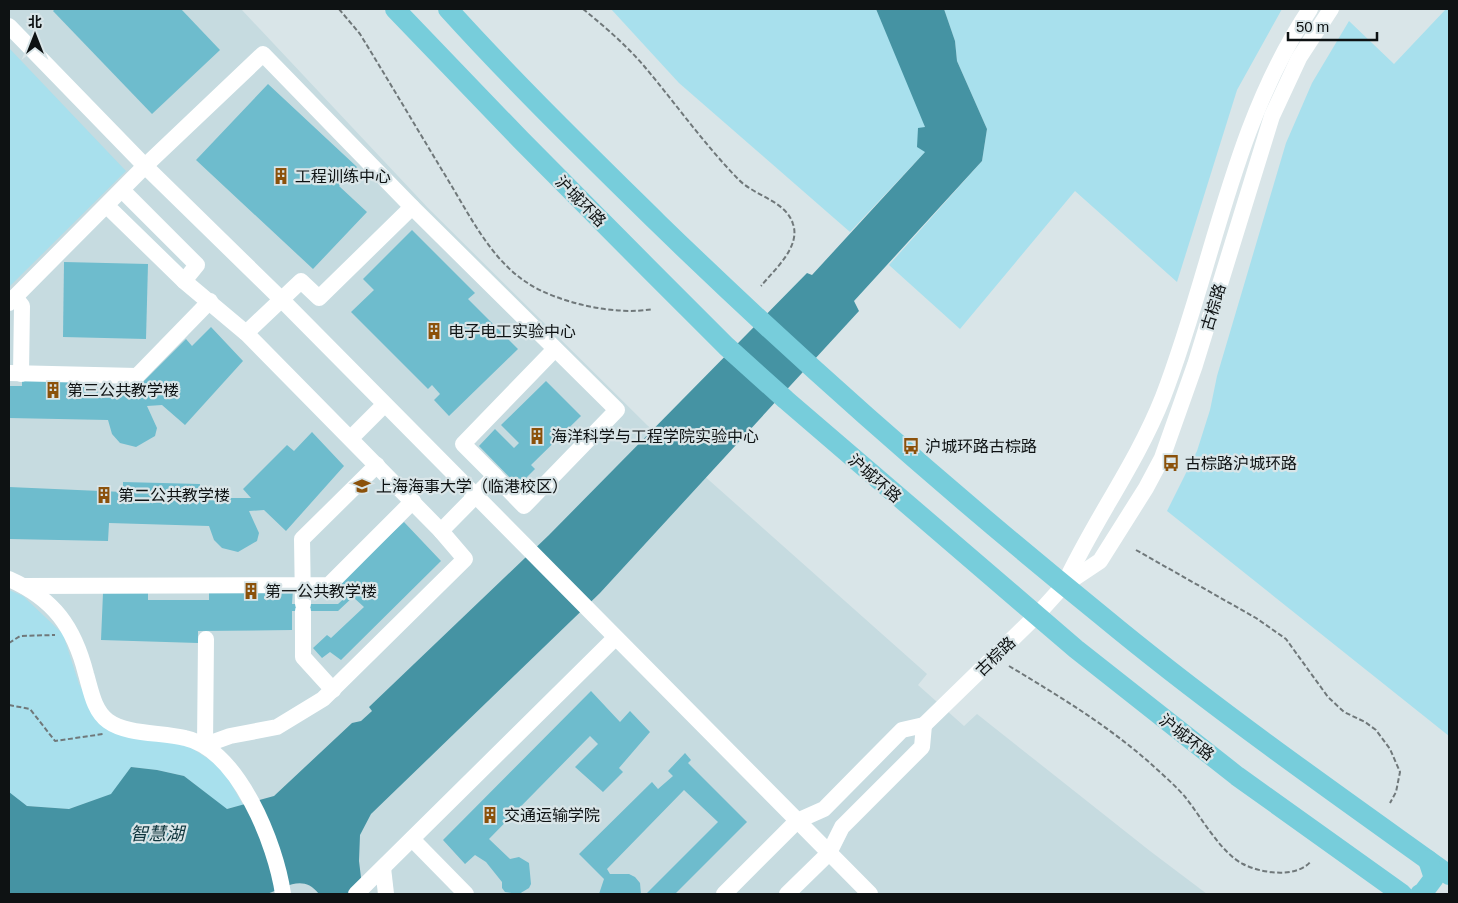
<svg xmlns="http://www.w3.org/2000/svg" width="1458" height="903" viewBox="0 0 1458 903" font-family="Helvetica,'Noto Sans SC',sans-serif">
<style>
.built{fill:#c6dbe0}
.green{fill:#a8e0ed}
.water{fill:#4593a3}
.building{fill:#6ebccd}
.lines{fill:none;stroke-linecap:round;stroke-linejoin:round}
.path{stroke:#70787a;stroke-width:2;stroke-dasharray:5 2.5;stroke-linecap:butt}
.minor{stroke:#fff;stroke-width:16}
.major{stroke:#77cddb;stroke-width:20}
.labels{text-anchor:middle;stroke-width:4.5;stroke-linejoin:round;paint-order:stroke}
.poi-label{font-size:16px;fill:#0e1213;stroke:#d9e5e8;text-anchor:start}
.street-label{font-size:16px;fill:#0e1213;stroke:#d9e5e8}
.water-label{font-size:18px;font-style:italic;fill:#0f353c;stroke:#d9e5e8}
</style>
<rect width="100%" height="100%" fill="#d9e5e8"/>
<polygon class="built" points="9,9 241,9 428,208 647,425 927,674 918,685 964,726 977,714 1150,851 1207,894 9,894"/>
<g class="green">
<polygon points="611,9 876,9 917,103 925,127 925,152 850,232 679,83"/>
<polygon points="944,9 1282,9 1237,90 1177,282 1075,191 960,329 889,265 982,161 987,129 957,61 955,41"/>
<polygon points="1446,9 1449,9 1449,736 1167,511 1197,451 1210,410 1217,376 1286,143 1312,83 1349,21 1394,64"/>
<polygon points="9,48 126,171 9,287"/>
<polygon points="9,590 23,596 63,634 79,684 97,715 187,745 222,768 243,805 226,809 184,776 157,770 131,767 112,794 69,809 27,806 9,793"/>
</g>
<path class="water" d="M876,9H944L955,41L957,61L987,129L982,161L854,301L859,311L600,593L371,814L360,835L359,861L363,894H319C303,874 287,887 267,894H9V792L27,806L69,809L111,794L131,767L157,770L184,776L227,809L274,796L352,723L361,721L372,711L369,707L549,535L807,273L812,275L925,152L917,147L918,128L925,127Z"/>
<g class="building">
<polygon points="55,9 181,9 220,50 152,114 53,11"/>
<polygon points="268,84 357,167 339,186 367,212 313,269 196,160"/>
<polygon points="412,230 475,293 468,299 518,349 449,416 434,400 440,394 432,385 428,389 351,312 374,290 363,279"/>
<polygon points="64,262 148,264 146,339 63,337"/>
<polygon points="211,327 243,361 185,425 162,405 147,406 157,428 155,436 136,447 120,443 112,434 108,420 9,418 9,386 22,386 22,377 98,379 98,393 149,393 141,384 186,339 192,346"/>
<polygon points="546,381 581,416 531,465 535,469 518,486 479,446 495,429 514,448 519,443 501,425"/>
<polygon points="312,432 344,466 286,531 264,510 249,511 259,533 257,541 238,552 222,548 214,540 209,526 109,523 108,541 10,539 9,487 123,492 123,482 200,484 199,498 251,498 243,489 287,445 294,451"/>
<polygon points="404,522 441,561 341,660 330,652 322,658 313,648 327,635 331,638 364,607 353,597 338,611 292,611 292,630 198,631 198,643 101,640 103,593 148,593 148,600 209,600 209,589 293,589 292,604 338,604 349,594 338,583"/>
<polygon points="591,691 620,722 630,711 650,732 619,768 623,772 603,792 575,767 598,744 590,736 489,839 510,859 519,857 529,863 531,884 529,888 519,894 505,892 502,888 502,882 486,862 475,855 465,864 443,840"/>
<polygon points="685,753 691,760 688,763 747,822 675,894 646,894 718,822 684,790 607,869 610,874 629,874 635,877 640,883 641,894 599,894 604,879 579,854 652,782 658,789 673,776 668,771"/>
</g>
<g class="lines">
<g class="path">
<path d="M339,9L360,34C390,83 419,132 448,180C470,216 491,259 526,282C557,303 617,316 653,309"/>
<path d="M583,9C604,26 626,45 644,66C676,104 704,144 739,180C755,196 786,201 793,224C801,247 774,270 761,286"/>
<polyline points="1136,550 1256,618 1286,639 1328,697 1344,712 1365,722 1376,730 1390,749 1400,772 1396,792 1390,803"/>
<polyline points="9,643 20,636 55,635"/>
<path d="M1009,666C1059,696 1107,725 1150,763C1162,774 1176,786 1186,798C1201,817 1221,853 1243,864C1260,873 1297,879 1311,861"/>
<polyline points="9,705 30,709 55,741 103,734"/>
</g>
<g class="minor">
<polyline points="9,26 145,166 280,298 870,894"/>
<polyline points="122,190 197,265 184,281"/>
<polyline points="15,297 22,306 21,374"/>
<polyline points="9,303 145,166 263,54 412,207 617,410 524,506 495,476 441,531 246,333 184,281 107,206"/>
<polyline points="246,333 301,281 319,298 412,207"/>
<polyline points="9,373 137,376 210,301"/>
<polyline points="351,438 384,405"/>
<polyline points="495,476 463,444 555,349"/>
<path d="M9,579C54,599 74,627 86,674C91,691 94,711 108,721C127,735 162,732 185,738C239,750 276,845 283,894"/>
<path d="M1064,585C1094,520 1136,465 1163,397C1213,268 1232,125 1310,9"/>
<polyline points="24,586 329,585 413,501"/>
<polyline points="303,604 302,539 377,465"/>
<polyline points="303,611 303,657 333,690"/>
<polyline points="206,639 205,745 230,736 277,727 323,699 465,559 441,531"/>
<polyline points="924,725 1036,616 1064,585 1100,561 1146,488 1162,458 1195,365 1272,116 1299,58 1331,9"/>
<polyline points="412,839 466,894"/>
<polyline points="383,868 386,894"/>
<polyline points="356,894 615,638"/>
<polyline points="724,894 797,821 824,809 902,730 924,725"/>
<polyline points="787,894 829,853 842,827 922,747 924,725"/>
</g>
<g class="major">
<polyline points="395,9 521,140 648,268 726,346 786,400 1076,649 1237,776 1402,894"/>
<path d="M448,9C515,83 587,153 658,223C800,361 948,491 1102,616C1213,708 1332,791 1449,875"/>
<polyline points="1420,894 1422,894 1434,878 1428,860"/>
</g>
</g>
<defs>
<g id="building-bare" transform="scale(1.35)"><path d="M-4-6H4V6H1V3H-1V6H-4ZM-2.5-4.3h1.7v1.8h-1.7ZM.8-4.3h1.7v1.8H.8ZM-2.5-1h1.7V.8h-1.7ZM.8-1h1.7V.8H.8Z" fill="#8b510a" stroke="#d9e5e8" stroke-width="2.5" paint-order="stroke"/></g>
<g id="bus-bare" transform="scale(1.35)"><path d="M-5-6H5V4H4V6H2V4H-2V6H-4V4H-5ZM-3.5-4V0h7V-4ZM-3.5 1.2v1.5H-2V1.2ZM2 1.2v1.5H3.5V1.2Z" fill="#8b510a" stroke="#d9e5e8" stroke-width="2.5" paint-order="stroke"/></g>
<g id="university-bare" transform="scale(1.35)"><path d="M0-5L7-2L0 1L-7-2ZM-4 1L0 2.5L4 1V4Q0 6-4 4Z" fill="#8b510a" stroke="#d9e5e8" stroke-width="2.5" paint-order="stroke"/></g>
</defs>
<g fill-rule="evenodd">
<use href="#building-bare" x="281" y="176"/>
<use href="#building-bare" x="434" y="331"/>
<use href="#building-bare" x="53" y="390"/>
<use href="#building-bare" x="537" y="436"/>
<use href="#bus-bare" x="911" y="446"/>
<use href="#bus-bare" x="1171" y="463"/>
<use href="#university-bare" x="362" y="486"/>
<use href="#building-bare" x="104" y="495"/>
<use href="#building-bare" x="251" y="591"/>
<use href="#building-bare" x="490" y="815"/>
</g>
<g class="labels">
<g class="poi-label">
<text x="295" y="182">工程训练中心</text>
<text x="448" y="337">电子电工实验中心</text>
<text x="67" y="396">第三公共教学楼</text>
<text x="551" y="442">海洋科学与工程学院实验中心</text>
<text x="925" y="452">沪城环路古棕路</text>
<text x="1185" y="469">古棕路沪城环路</text>
<text x="376" y="492">上海海事大学（临港校区）</text>
<text x="118" y="501">第二公共教学楼</text>
<text x="265" y="597">第一公共教学楼</text>
<text x="504" y="821">交通运输学院</text>
</g>
<g class="street-label">
<text transform="translate(581 201) rotate(45)" y="6">沪城环路</text>
<text transform="translate(1213 307) rotate(-73)" y="6">古棕路</text>
<text transform="translate(875 478) rotate(41)" y="6">沪城环路</text>
<text transform="translate(995 656) rotate(-44)" y="6">古棕路</text>
<text transform="translate(1187 737) rotate(38)" y="6">沪城环路</text>
</g>
<g class="water-label">
<text x="157" y="840">智慧湖</text>
</g>
</g>
<rect width="1458" height="903" fill="none" stroke="#0e1213" stroke-width="20"/>
<g transform="translate(35 35)" stroke="#d9e5e8" stroke-width="4" paint-order="stroke">
<path d="M0-4L9 19L0 12L-9 19Z" fill="#0e1213"/>
<text y="-8" font-size="14" font-weight="bold" text-anchor="middle" fill="#0e1213">北</text>
</g>
<path d="M1288 32v8h89v-8" fill="none" stroke="#0e1213" stroke-width="2.5"/>
<text x="1296" y="32" font-size="15" fill="#0e1213" stroke="#d9e5e8" stroke-width="4" paint-order="stroke">50 m</text>
</svg>
